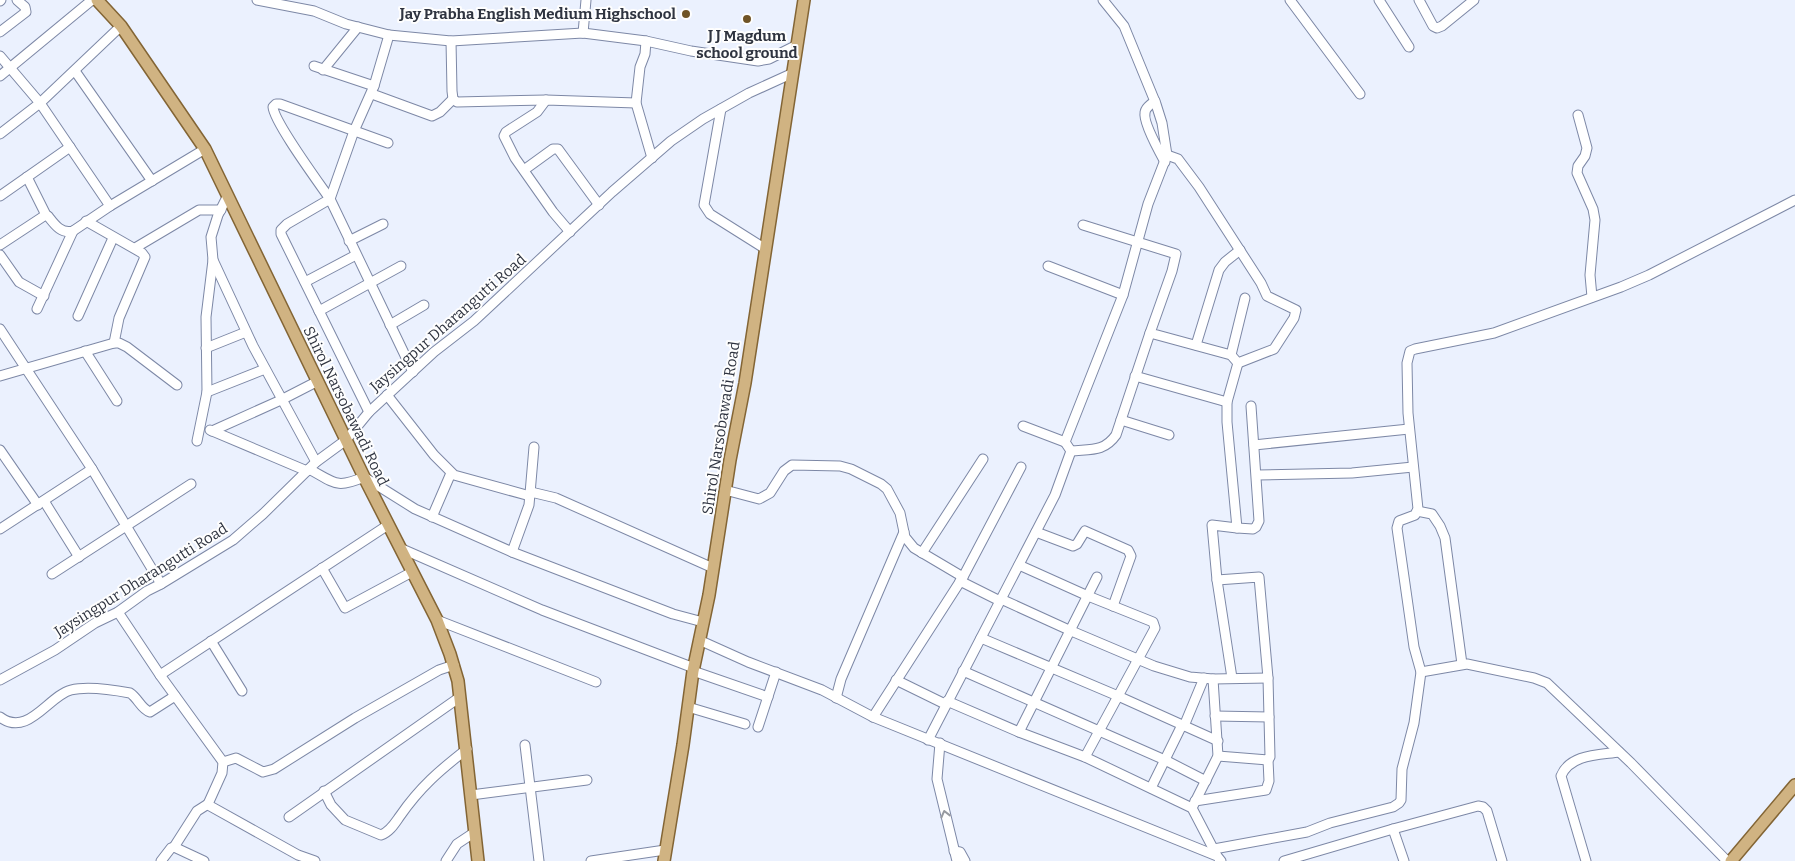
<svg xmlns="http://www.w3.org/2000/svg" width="1795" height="861" viewBox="0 0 1795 861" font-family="Bitter,serif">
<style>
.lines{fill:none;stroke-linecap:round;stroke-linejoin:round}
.minor-casing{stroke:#7d88a6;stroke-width:11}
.major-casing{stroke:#836535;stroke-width:14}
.minor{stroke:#fff;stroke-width:9}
.major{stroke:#d0b382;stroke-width:11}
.oneway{stroke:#979aa0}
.poi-dot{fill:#705426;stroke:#fefefe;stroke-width:2}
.labels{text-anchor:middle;stroke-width:4;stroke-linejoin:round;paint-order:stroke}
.poi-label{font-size:15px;font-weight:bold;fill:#2f3440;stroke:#fefefe;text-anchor:end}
.street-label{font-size:15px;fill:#2f3440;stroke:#fefefe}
</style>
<rect width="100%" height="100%" fill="#ebf1fe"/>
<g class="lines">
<g class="minor-casing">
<g id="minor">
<polyline points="257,0 314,11 346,24 389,35 451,41 583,33 646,41 691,51 758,61 769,59 797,45"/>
<polyline points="1290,0 1360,94"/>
<polyline points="1379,0 1409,47"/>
<polyline points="1419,0 1433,26 1437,28 1442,26 1474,0"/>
<polyline points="0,1 1,0"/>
<polyline points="0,32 26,12 25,7 17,0"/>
<polyline points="583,33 586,0"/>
<polyline points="389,35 374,86 354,131 330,199 413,372"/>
<polyline points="451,41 452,91 453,99 457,102 546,100 636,103"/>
<polyline points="646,41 645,54 640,67 636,103 652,158"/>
<polyline points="0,56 40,103 110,206"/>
<polyline points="314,66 374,86"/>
<polyline points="323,70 358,27"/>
<polyline points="75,71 152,181"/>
<polyline points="0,76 92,0"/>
<polyline points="372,94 432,116 440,112 453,99"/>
<polyline points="546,100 537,112 506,132 504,136 515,158 553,212 570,232"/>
<path d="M1155,101C1151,104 1145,108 1145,113C1143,122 1160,153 1165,162"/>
<polyline points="721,109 704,205 710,214 764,248"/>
<polyline points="1578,115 1587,148 1585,156 1578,166 1577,173 1593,209 1595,220 1590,275 1592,297"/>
<polyline points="0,134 40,103 121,26"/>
<polyline points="524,170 553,149 558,149 599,205"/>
<polyline points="27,177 46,215"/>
<polyline points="0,196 70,147"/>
<polyline points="227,197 218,215 211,237 213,260 253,346 316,462"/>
<polyline points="86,221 142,253 145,257 119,318 114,343"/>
<polyline points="1083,225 1176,254 1172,271 1150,333 1231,355 1238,363 1274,349 1294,318 1296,310 1267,296 1261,283 1199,187 1178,159 1167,155"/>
<polyline points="349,241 383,224"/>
<path d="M0,245L44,216H48C55,225 61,234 73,231L110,206L205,149"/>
<polyline points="135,248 199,210 221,210"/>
<polyline points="0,255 19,282 44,296"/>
<polyline points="1048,266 1123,295"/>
<polyline points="305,282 356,255"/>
<polyline points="37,309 73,231"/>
<polyline points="319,311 401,266"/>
<polyline points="78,316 113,238"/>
<polyline points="390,325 424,305"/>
<polyline points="0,329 92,469 161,584"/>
<polyline points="1196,345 1219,270 1225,262 1240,250"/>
<polyline points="206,348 246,332"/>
<polyline points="85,351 117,401"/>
<polyline points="1231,355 1245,298"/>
<polyline points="0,376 114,343 119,343 127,347 177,385"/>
<polyline points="1135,376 1227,402"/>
<polyline points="207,392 265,369"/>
<polyline points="387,395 434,455 454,475 530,496"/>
<path d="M369,412L281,234V230L287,224L330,199C319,183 274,122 273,107L276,104H280L388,143"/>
<polyline points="1121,420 1169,435"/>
<polyline points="1023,426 1065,442"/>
<polyline points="210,430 307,471"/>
<polyline points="212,431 281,400 318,381"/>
<polyline points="197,441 207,392 206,317 213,260"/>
<polyline points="1254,445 1409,429"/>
<polyline points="0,450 38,505"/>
<path d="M1071,451C1091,449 1104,452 1116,435L1150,333"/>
<path d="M309,469C335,483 336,489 364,477L415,509L512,552L673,614L703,622"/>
<polyline points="1257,475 1352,473 1413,467"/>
<polyline points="725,490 759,499 770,493 784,471 792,465 840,466 851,469 881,484 887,489 900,513 905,537 914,548 963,577"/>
<polyline points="531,492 556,498 713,568"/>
<polyline points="44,501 79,557"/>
<polyline points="1417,511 1432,514 1440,526 1445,538 1462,664"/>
<polyline points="432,517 451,473"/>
<polyline points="1237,528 1253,529 1256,527 1259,521 1251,406"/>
<polyline points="0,529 92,469"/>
<polyline points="1036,532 1073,546 1077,544 1085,531 1128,550 1131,556 1113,606"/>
<polyline points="400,548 542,610 694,668"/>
<polyline points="512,552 529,505 534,447"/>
<polyline points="922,553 983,459"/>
<polyline points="1019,565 1088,596 1153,622 1155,628 1085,757"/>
<polyline points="322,568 345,608 412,572"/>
<polyline points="52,574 191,484"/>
<polyline points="1217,580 1259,577 1268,678 1270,757 1268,760 1218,756"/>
<polyline points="960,581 1000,601"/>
<polyline points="1001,599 1069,630 1154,666 1190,677 1213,679 1268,678"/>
<polyline points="118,612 160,675 223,762 222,773 208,804 210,806 298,855 315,861"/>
<polyline points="437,620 596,682"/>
<polyline points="981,638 1118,696 1218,741"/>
<polyline points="699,640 748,662 822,690 873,717 1217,856 1221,861"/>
<polyline points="211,641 242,691"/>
<polyline points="693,671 768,697"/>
<polyline points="963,671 1165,760 1206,781"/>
<polyline points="1421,672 1467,664 1534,678 1547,683 1631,763 1727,861"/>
<polyline points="160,675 388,525"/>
<polyline points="1232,678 1217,580 1212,525 1237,528 1227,422 1227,402 1238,363"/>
<polyline points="0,680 55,650 95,623 118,612 147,591 161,584 233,540 263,514 316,462 346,440 369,412 434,352 474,321 612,192 671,141 703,119 749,93 793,73"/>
<polyline points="896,680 945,704"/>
<polyline points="836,698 841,679 904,532"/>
<polyline points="947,701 1019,732 1085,757 1192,808 1216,854"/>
<polyline points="688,707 745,724"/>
<polyline points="1215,716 1269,717"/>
<path d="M0,717C28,738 48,696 71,690C87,686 114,690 130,693C138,698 141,709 150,712L175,696"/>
<polyline points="873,717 963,577 1021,467"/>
<polyline points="1184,726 1204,678"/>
<polyline points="758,727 776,672"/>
<polyline points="1019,732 1097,577"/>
<polyline points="928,740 1055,495 1071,451 1065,442 1123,295 1148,204 1167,155 1162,123 1156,104 1124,26 1103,0"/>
<polyline points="940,743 937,779 957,861"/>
<polyline points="525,745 539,861"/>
<polyline points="223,762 236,758 263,772 274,769 355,718 439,670 454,665"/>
<polyline points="1151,788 1182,725"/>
<path d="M324,791L331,805L345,820L381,835C390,832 395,823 400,816C420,787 440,770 467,749"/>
<polyline points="471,795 587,780"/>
<polyline points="1195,801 1266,790 1269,781 1268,760"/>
<polyline points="1192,808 1218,756 1213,679"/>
<polyline points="289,817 460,697"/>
<polyline points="1393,829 1404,861"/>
<polyline points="174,847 197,811 208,804"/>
<polyline points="1214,849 1307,832 1330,823 1393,807 1399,803 1401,800 1402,769 1414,723 1421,672 1414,647 1397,528 1399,521 1415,515 1418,509 1408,413 1407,363 1410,351 1415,349 1494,333 1621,287 1649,275 1795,200"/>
<polyline points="954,851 960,852 965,861"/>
<polyline points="161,861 171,848 174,847 204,861"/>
<polyline points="446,861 457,844 475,832"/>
<polyline points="591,861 665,850"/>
<polyline points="1284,861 1393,829 1478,806 1483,807 1487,811 1502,861"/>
<path d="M1586,861L1561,776C1570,754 1599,755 1619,752"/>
</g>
</g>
<g class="major-casing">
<g id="major">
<polyline points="97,0 121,26 205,149 364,477 437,620 450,654 458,681 478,861"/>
<polyline points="664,861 683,745 693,671 709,595 730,460 745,383 804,0"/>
<polyline points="1731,861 1795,785"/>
</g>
</g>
<use href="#minor" class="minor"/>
<use href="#major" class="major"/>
</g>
<defs><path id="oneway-chevron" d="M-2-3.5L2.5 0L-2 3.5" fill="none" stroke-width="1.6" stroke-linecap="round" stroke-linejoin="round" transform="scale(1.25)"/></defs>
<use class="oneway" href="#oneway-chevron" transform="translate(945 814) rotate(-104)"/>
<g class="poi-dot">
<circle cx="686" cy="14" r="5"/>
<circle cx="747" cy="19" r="5"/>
</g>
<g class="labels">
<g class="poi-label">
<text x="676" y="19">Jay Prabha English Medium Highschool</text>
<text x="747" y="41" text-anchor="middle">J J Magdum<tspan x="747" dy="17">school ground</tspan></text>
</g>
<g class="street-label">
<text transform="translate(448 323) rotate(-41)" y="5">Jaysingpur Dharangutti Road</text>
<text transform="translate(346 406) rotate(64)" y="5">Shirol Narsobawadi Road</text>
<text transform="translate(721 428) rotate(-81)" y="5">Shirol Narsobawadi Road</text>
<text transform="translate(141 580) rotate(-32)" y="5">Jaysingpur Dharangutti Road</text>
</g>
</g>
</svg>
